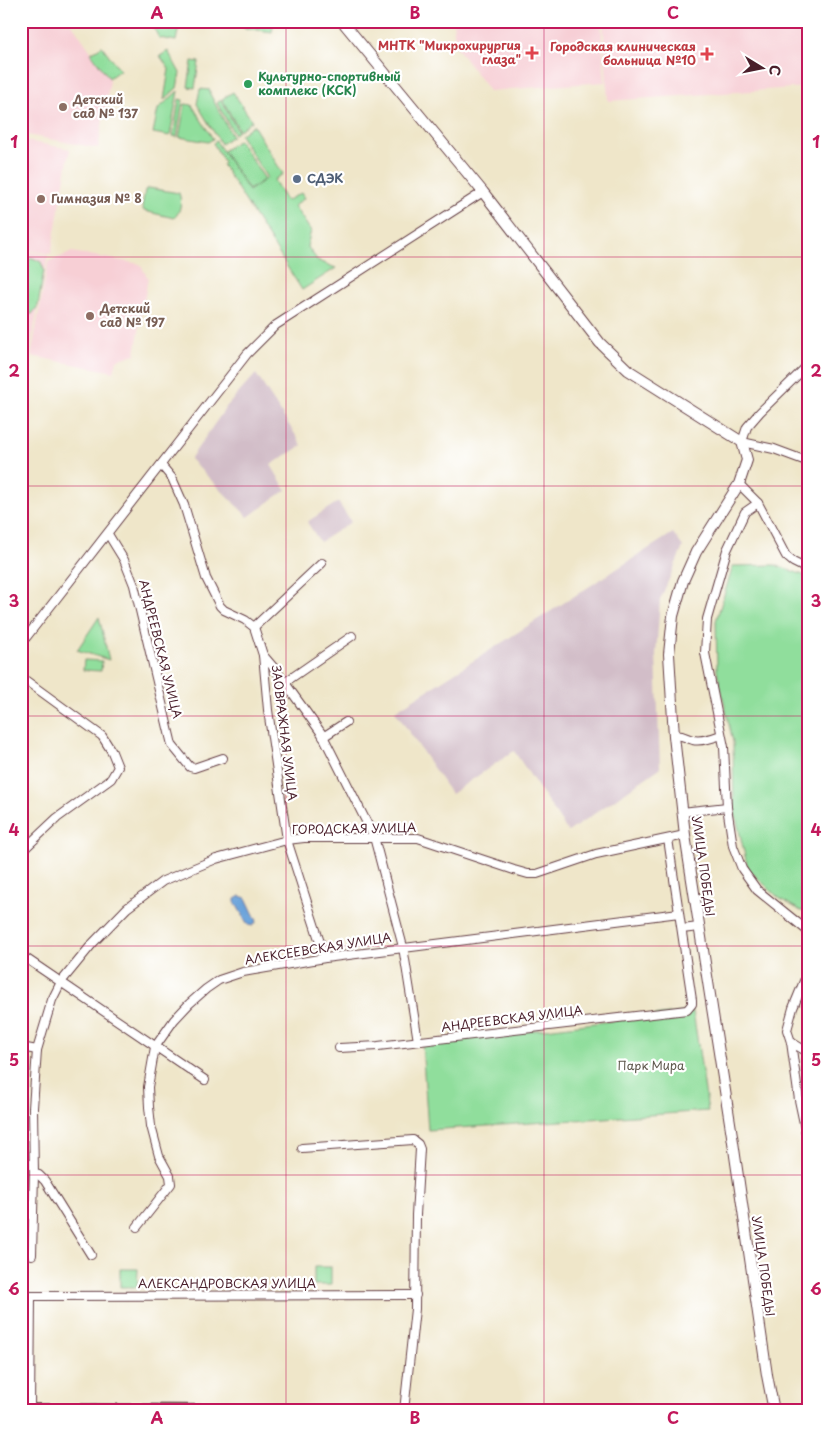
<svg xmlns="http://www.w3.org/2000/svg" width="830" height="1432" viewBox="0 0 830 1432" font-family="'Playpen Sans',sans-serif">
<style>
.built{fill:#f7cfd5}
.industrial{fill:#d2bdc8}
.green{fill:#90de9c;stroke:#6d7e64}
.water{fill:#6ba3da;stroke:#5a6182}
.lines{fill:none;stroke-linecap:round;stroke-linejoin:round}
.minor-casing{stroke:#633d43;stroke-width:10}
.tertiary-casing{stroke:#633d43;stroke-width:12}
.secondary-casing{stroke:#633d43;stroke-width:14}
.minor{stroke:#fff;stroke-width:8}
.tertiary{stroke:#fff;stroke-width:10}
.secondary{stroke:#fbe6c3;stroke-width:11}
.grid{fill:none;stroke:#c2185b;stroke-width:1;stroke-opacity:0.55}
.health-dot{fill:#e0444e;stroke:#fff;stroke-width:2}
.leisure-dot{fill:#2e9e5b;stroke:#fff;stroke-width:2}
.education-dot{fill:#8d6e63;stroke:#fff;stroke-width:2}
.service-dot{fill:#5c6f8a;stroke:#fff;stroke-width:2}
.labels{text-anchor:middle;stroke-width:4.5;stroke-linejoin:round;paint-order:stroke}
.health-label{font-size:12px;font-weight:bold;fill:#be3a42;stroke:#fff;text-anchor:end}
.leisure-label{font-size:12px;font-weight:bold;fill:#27864d;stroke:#fff;text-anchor:start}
.education-label{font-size:12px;font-weight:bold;fill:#785e54;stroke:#fff;text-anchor:start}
.service-label{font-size:12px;font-weight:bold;fill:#4e5e75;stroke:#fff;text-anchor:start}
.street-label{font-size:12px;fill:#4a1f2b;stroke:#fff}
.park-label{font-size:12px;fill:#5f584d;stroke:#fff}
.neatline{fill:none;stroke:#c2185b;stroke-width:2}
.grid-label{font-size:16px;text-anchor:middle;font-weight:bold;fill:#c2185b}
</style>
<rect width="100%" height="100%" fill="#fff"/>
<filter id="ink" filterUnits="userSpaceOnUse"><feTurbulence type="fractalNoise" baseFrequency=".02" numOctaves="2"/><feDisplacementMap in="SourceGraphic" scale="10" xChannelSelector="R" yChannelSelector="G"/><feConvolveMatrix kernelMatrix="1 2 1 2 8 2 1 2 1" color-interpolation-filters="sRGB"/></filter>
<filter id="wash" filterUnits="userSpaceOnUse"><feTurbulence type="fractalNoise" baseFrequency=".0096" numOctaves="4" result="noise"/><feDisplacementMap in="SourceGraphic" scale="20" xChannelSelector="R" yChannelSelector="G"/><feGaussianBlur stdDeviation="1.12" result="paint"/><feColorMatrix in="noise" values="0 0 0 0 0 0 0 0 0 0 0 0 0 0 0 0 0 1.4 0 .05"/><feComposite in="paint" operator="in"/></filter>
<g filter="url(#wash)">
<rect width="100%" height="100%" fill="#efe6c9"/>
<g class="built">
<polygon points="21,21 57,21 72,24 109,78 110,81 98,148 21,134"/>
<polygon points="453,21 601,21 605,82 489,91 455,45"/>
<polygon points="603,21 809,21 809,87 608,101"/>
<polygon points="21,140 70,149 51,254 21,249"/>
<polygon points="21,250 48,255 28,360 21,364"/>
<polygon points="72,252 140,264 148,278 135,354 117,360 114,372 31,356 48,262"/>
</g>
<g class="industrial">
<polygon points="256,374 302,445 271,465 286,490 248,517 190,459 227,406"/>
<polygon points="338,502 351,522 320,542 307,522"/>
<polygon points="673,533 683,547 660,600 656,654 660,768 568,832 514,751 451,794 395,711"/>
</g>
<g class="green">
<polygon points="150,21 180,21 176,41 159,38"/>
<polygon points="245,21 274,21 272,32 243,28"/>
<polygon points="102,46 120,70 109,78 91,53"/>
<polygon points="168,51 180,73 177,88 164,100 169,69 160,56"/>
<polygon points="192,61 199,62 195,88 188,87"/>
<polygon points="200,89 210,90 210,94 232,136 221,144 197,104"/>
<polygon points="178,91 170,136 153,133 158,109"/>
<polygon points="233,92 252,121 239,130 222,99"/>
<polygon points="179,99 183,100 177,137 173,136"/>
<polygon points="221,100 238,131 234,134 217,103"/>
<polygon points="185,104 192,105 213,139 208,142 179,137"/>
<polygon points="253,125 283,174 274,180 286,201 301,193 304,198 294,206 311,231 307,246 318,261 336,268 302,290 222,164 224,162 213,143 216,141 249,191 267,178 240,135"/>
<polygon points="239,140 265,179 249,190 223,151"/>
<path d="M149,188L179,193C182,201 181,212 174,218L144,211L142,207L145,190Z"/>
<polygon points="33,258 41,262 44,270 38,306 32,314 21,314 21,262 23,259"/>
<polygon points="775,565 809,577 809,912 801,911 779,898 748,869 734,809 733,742 717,671 716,621 733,566"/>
<polygon points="99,617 109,660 77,650"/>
<polygon points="84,660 102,661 101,671 83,670"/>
<polygon points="693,1011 708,1111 428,1130 422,1044"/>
<rect x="314" y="1267" width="17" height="18"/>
<polygon points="120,1269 138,1269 137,1287 120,1287"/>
</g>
<polygon class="water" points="240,896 246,898 257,921 253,926 248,925 235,902 235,899"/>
</g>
<g filter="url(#ink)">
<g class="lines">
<g class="minor-casing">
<g id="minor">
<polyline points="809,364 760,412 747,427 742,442 774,449 809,462"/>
<polyline points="161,465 172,478 184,505 206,578 220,606 224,610 245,620 254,627 263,655 275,669 322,734 374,837 403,947 418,1041"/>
<polyline points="739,484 758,503 786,556 793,562 809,570"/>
<polyline points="758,503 745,512 727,550 707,619 705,653 724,747 727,807 733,846 742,869 757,890 809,932"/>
<polyline points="108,534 124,560 134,585 172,745 190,767 194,768 223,758"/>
<polyline points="254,627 322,563"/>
<polyline points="21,644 247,354 276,325 483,192"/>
<polyline points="263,655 268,710 287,840 325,958"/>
<polyline points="21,677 102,736 112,752 118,767 111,779 57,818 21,852"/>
<polyline points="284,683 352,636"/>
<path d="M674,736C682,734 685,738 693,740C702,742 713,738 721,735"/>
<polyline points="323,737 346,722"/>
<polyline points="682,812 727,807"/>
<polyline points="682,929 699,927"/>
<polyline points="21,955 205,1080"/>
<polyline points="809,969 793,1008 787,1030 791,1042 799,1100 809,1147"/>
<polyline points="791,1042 809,1053"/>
<polyline points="21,1047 37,1050"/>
<polyline points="339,1048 378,1046 687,1010 692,1004 692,1000 668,839"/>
<polyline points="302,1148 413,1140 418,1144 420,1149 416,1215 415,1309 404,1411"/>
<polyline points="34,1174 39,1175 45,1181 91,1255"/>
<polyline points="137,1227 171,1184 170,1176 159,1156 151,1126 149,1107 148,1087 155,1047 174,1020 189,1004 206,989 219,980 243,972 325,958 679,913"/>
<polyline points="32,1255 34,1174 33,1108 37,1050 52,1000 61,982 93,943 127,908 163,881 216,859 287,840 304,838 418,838 514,870 528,874 537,874 596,854 685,835"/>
<polyline points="30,1410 31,1296 416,1295"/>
</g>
</g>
<g class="tertiary-casing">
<polyline id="tertiary" points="342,21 483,192 600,343 628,370 742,442 747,460 739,484 696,552 683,581 673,616 669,654 674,736 685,835 733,1142 767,1375 774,1411"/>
</g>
<g class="secondary-casing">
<polyline id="secondary" points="21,1410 225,1411"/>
</g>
<use href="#minor" class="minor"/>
<use href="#tertiary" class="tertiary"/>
<use href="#secondary" class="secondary"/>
</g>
</g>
<path class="grid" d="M286,21V1411M544,21V1411M21,257H809M21,486H809M21,716H809M21,946H809M21,1175H809"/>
<g class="health-dot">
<path d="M529.5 45.5h5v5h5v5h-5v5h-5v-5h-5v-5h5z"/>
<path d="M704.5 46.5h5v5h5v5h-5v5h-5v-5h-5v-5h5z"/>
</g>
<circle class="leisure-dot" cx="248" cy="84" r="5"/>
<g class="education-dot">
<circle cx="63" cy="107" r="5"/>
<circle cx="41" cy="199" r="5"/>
<circle cx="90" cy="316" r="5"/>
</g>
<circle class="service-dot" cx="297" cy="179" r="5"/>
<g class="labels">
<g class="health-label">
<text x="521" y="50">МНТК "Микрохирургия<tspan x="521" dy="14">глаза"</tspan></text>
<text x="696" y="51">Городская клиническая<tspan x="696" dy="14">больница №10</tspan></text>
</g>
<g class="leisure-label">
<text x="258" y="81">Культурно-спортивный<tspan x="258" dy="14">комплекс (КСК)</tspan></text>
</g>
<g class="education-label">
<text x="73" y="104">Детский<tspan x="73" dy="14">сад № 137</tspan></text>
<text x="51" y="203">Гимназия № 8</text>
<text x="100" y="313">Детский<tspan x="100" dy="14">сад № 197</tspan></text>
</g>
<g class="service-label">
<text x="307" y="183">СДЭК</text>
</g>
<g class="street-label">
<text transform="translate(160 649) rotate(76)" y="4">АНДРЕЕВСКАЯ УЛИЦА</text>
<text transform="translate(284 733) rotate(83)" y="4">ЗАОВРАЖНАЯ УЛИЦА</text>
<text transform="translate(354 829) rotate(-1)" y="4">ГОРОДСКАЯ УЛИЦА</text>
<text transform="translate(703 866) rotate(82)" y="4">УЛИЦА ПОБЕДЫ</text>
<text transform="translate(318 949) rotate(-9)" y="4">АЛЕКСЕЕВСКАЯ УЛИЦА</text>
<text transform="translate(512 1019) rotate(-7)" y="4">АНДРЕЕВСКАЯ УЛИЦА</text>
<text transform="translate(763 1266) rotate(82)" y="4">УЛИЦА ПОБЕДЫ</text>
<text x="227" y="1288">АЛЕКСАНДРОВСКАЯ УЛИЦА</text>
</g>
<g class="park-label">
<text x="651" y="1070">Парк Мира</text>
</g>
</g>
<rect width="830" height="1432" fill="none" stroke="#fff" stroke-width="55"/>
<g transform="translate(762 68) rotate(100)" stroke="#ffffff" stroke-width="4" paint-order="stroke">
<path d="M0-4L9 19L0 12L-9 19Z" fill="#4a1f2b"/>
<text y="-8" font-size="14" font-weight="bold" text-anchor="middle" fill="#4a1f2b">С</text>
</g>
<rect x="28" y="28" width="774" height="1376" class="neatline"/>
<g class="grid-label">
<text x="157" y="19">A</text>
<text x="415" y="19">B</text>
<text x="673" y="19">C</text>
<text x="14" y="148">1</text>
<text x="816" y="148">1</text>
<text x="14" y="377">2</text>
<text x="816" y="377">2</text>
<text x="14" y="607">3</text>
<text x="816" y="607">3</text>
<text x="14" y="836">4</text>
<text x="816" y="836">4</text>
<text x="14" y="1066">5</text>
<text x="816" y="1066">5</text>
<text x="14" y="1295">6</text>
<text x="816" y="1295">6</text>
<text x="157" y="1424">A</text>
<text x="415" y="1424">B</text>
<text x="673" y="1424">C</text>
</g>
</svg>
